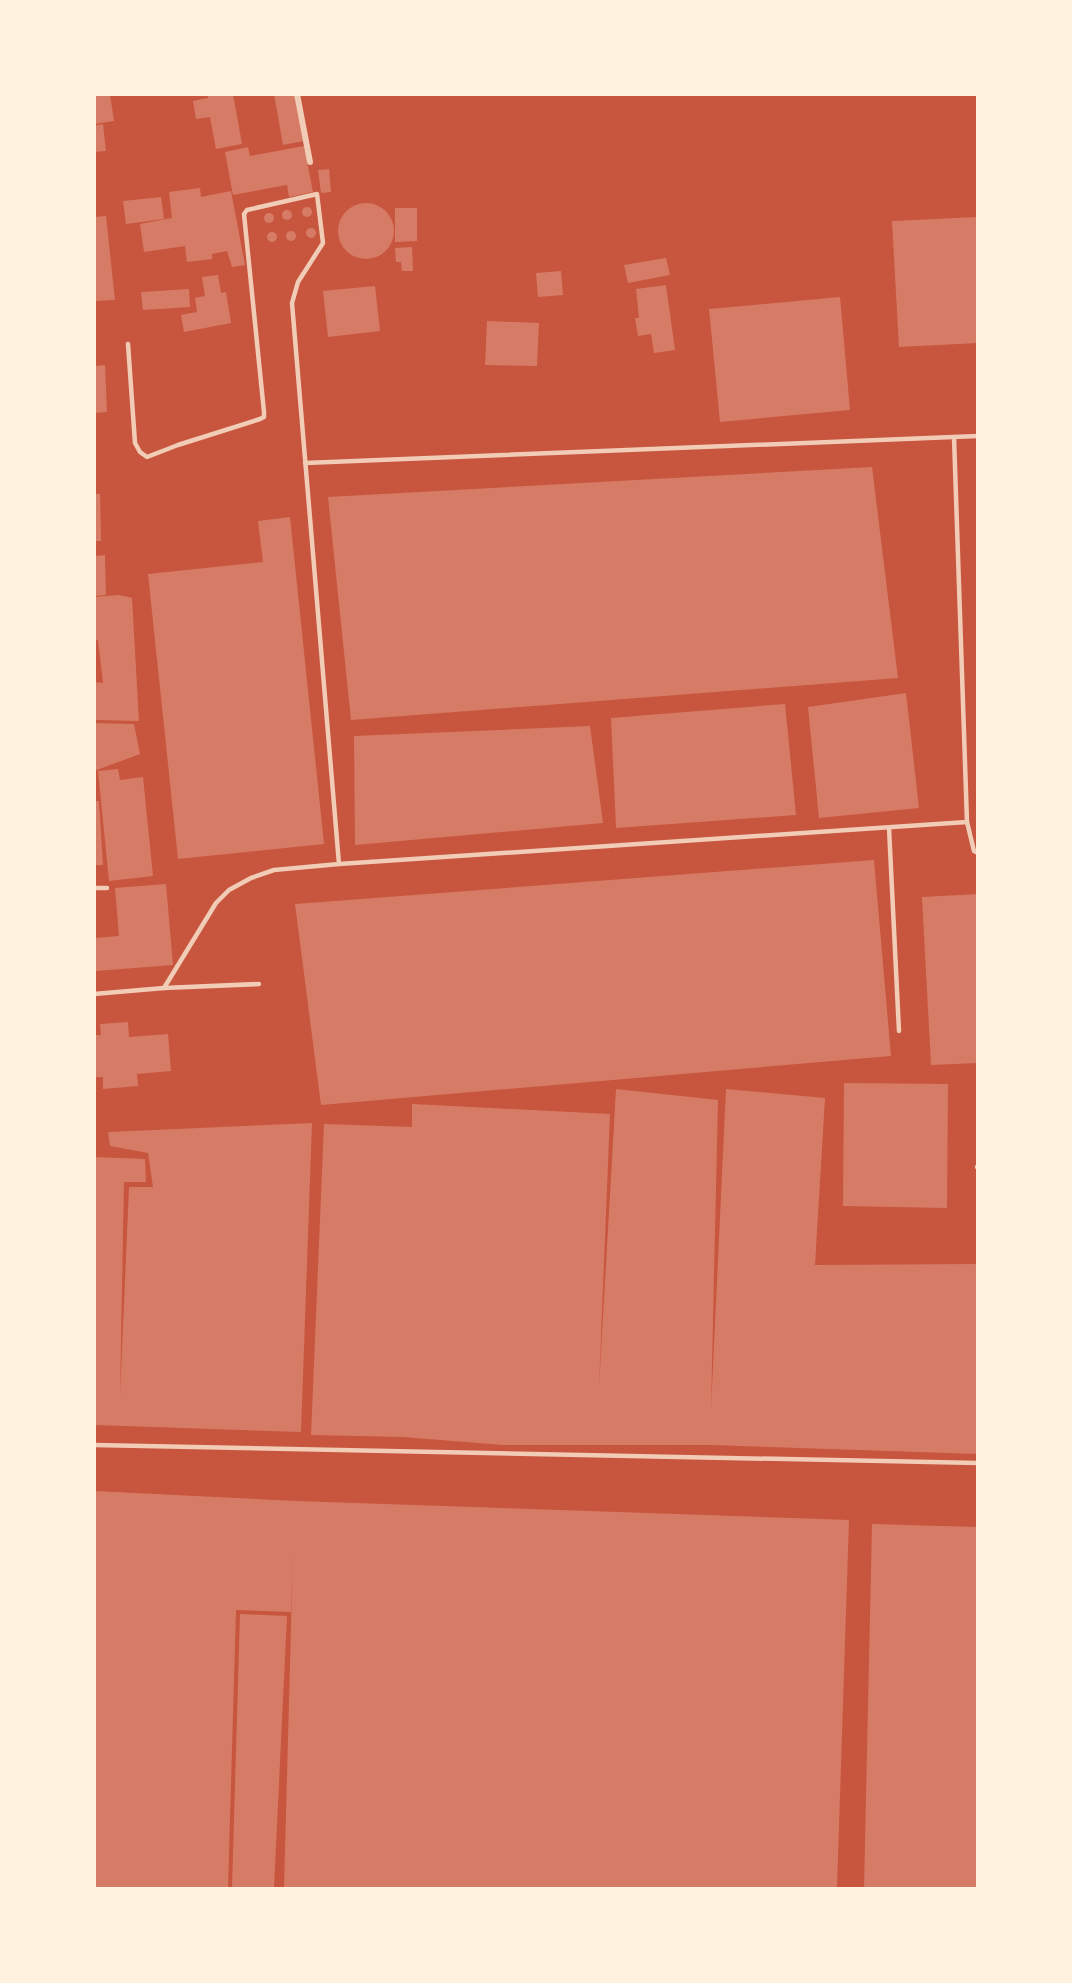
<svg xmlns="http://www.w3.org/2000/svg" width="1072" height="1983" viewBox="0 0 1072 1983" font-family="'PT Sans Narrow',sans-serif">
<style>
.building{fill:#d67c66}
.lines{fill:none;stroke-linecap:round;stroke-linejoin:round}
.service{stroke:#f1ccb7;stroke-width:4.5}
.minor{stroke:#f1ccb7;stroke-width:6}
</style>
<rect width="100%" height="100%" fill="#c8553d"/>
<g class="building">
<polygon points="94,94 110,94 114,121 94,124"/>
<polygon points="208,94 233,94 242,144 216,149 210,117 196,119 193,101 208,98"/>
<polygon points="274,94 296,94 304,141 283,145"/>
<polygon points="103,124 106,151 94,152 94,126"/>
<polygon points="304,146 313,192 289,197 287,185 233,195 225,152 248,147 250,156"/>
<polygon points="329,169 331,192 321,193 318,170"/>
<polygon points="200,188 201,197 231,191 245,265 232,267 227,251 212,254 212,259 187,262 185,246 144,252 140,224 172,218 169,192"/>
<polygon points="161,197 164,219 126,224 123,201"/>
<circle cx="366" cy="231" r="28"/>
<circle cx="307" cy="212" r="5"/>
<polygon points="395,208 417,208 417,241 395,242"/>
<circle cx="287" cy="215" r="5"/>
<circle cx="269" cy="218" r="5"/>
<polygon points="106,216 115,300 94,301 94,217"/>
<polygon points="978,217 978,343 899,347 892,221"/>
<circle cx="311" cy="233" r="5"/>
<circle cx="291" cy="236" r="5"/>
<circle cx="272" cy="237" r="5"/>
<polygon points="412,247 413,271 402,271 401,262 396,262 395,248"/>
<polygon points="666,258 670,275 628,283 624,265"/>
<polygon points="561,271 563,295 538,297 536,273"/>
<polygon points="218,275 221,293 226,292 231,323 184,332 181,315 197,312 195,298 205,296 202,277"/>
<polygon points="666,285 675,350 654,353 651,334 638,336 635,318 639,318 636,289"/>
<polygon points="375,286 380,331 328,337 323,291"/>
<polygon points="189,289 190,307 143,310 141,292"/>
<polygon points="840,297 850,410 720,422 709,309"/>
<polygon points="487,321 539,323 537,366 485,365"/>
<polygon points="105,365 107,412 94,413 94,366"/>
<polygon points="872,467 898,678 351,720 328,497"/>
<polygon points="94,494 100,494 101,541 94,541"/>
<polygon points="290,517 324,844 178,859 148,574 263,562 258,521"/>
<polygon points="105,555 106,595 94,596 95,556"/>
<polygon points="119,595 132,598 139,721 94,720 94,682 103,683 98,640 94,640 94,597"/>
<polygon points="906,693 919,808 819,818 808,707"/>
<polygon points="785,704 796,815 616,828 611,718"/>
<polygon points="94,723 134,724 140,754 94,771"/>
<polygon points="590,726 603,823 355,845 354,736"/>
<polygon points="118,769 120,780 143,777 153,876 109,881 98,771"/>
<polygon points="94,801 99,801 103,865 94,865"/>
<polygon points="874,860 891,1056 321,1105 295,904"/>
<polygon points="166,884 173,965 96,971 94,938 119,936 115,888"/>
<polygon points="978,894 978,1063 931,1065 922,897"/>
<polygon points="128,1022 129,1037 168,1034 171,1071 137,1074 138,1086 103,1089 103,1077 94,1077 94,1035 101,1035 100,1024"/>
<polygon points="844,1083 948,1084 947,1208 843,1206"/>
<polygon points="616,1089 718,1100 711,1409 726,1089 825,1098 815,1265 978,1264 978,1454 711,1445 503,1445 403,1437 311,1435 324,1124 412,1127 412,1104 610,1114 599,1387"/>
<polygon points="312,1123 301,1432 94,1425 94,1157 145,1159 146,1182 124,1182 120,1396 129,1187 153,1187 148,1153 110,1146 108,1132"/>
<polygon points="94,1491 296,1501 849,1520 837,1888 284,1888 293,1552 291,1612 236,1610 228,1888 94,1888"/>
<polygon points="872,1524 978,1527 978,1888 864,1888"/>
<polygon points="240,1614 287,1616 274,1888 232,1888"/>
</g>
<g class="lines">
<g class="service">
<polyline points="128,344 135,443 140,452 147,457 178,445 260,419 264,417 264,412 244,214 247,210 317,194 323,243 298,282 292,303 339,864"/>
<polyline points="954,437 967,822 974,851 978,853"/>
<polyline points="305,463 978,436"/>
<polyline points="889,828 899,1031"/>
<polyline points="94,888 107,888"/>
<polyline points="164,988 216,903 229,890 251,878 274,870 339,864 967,822"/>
<polyline points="94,994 164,988 259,984"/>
<polyline points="977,1167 978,1167"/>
<polyline points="94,1445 978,1463"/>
</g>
<polyline class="minor" points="297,94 310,162"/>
</g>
<rect width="1072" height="1983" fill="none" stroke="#fff3e0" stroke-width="192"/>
</svg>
